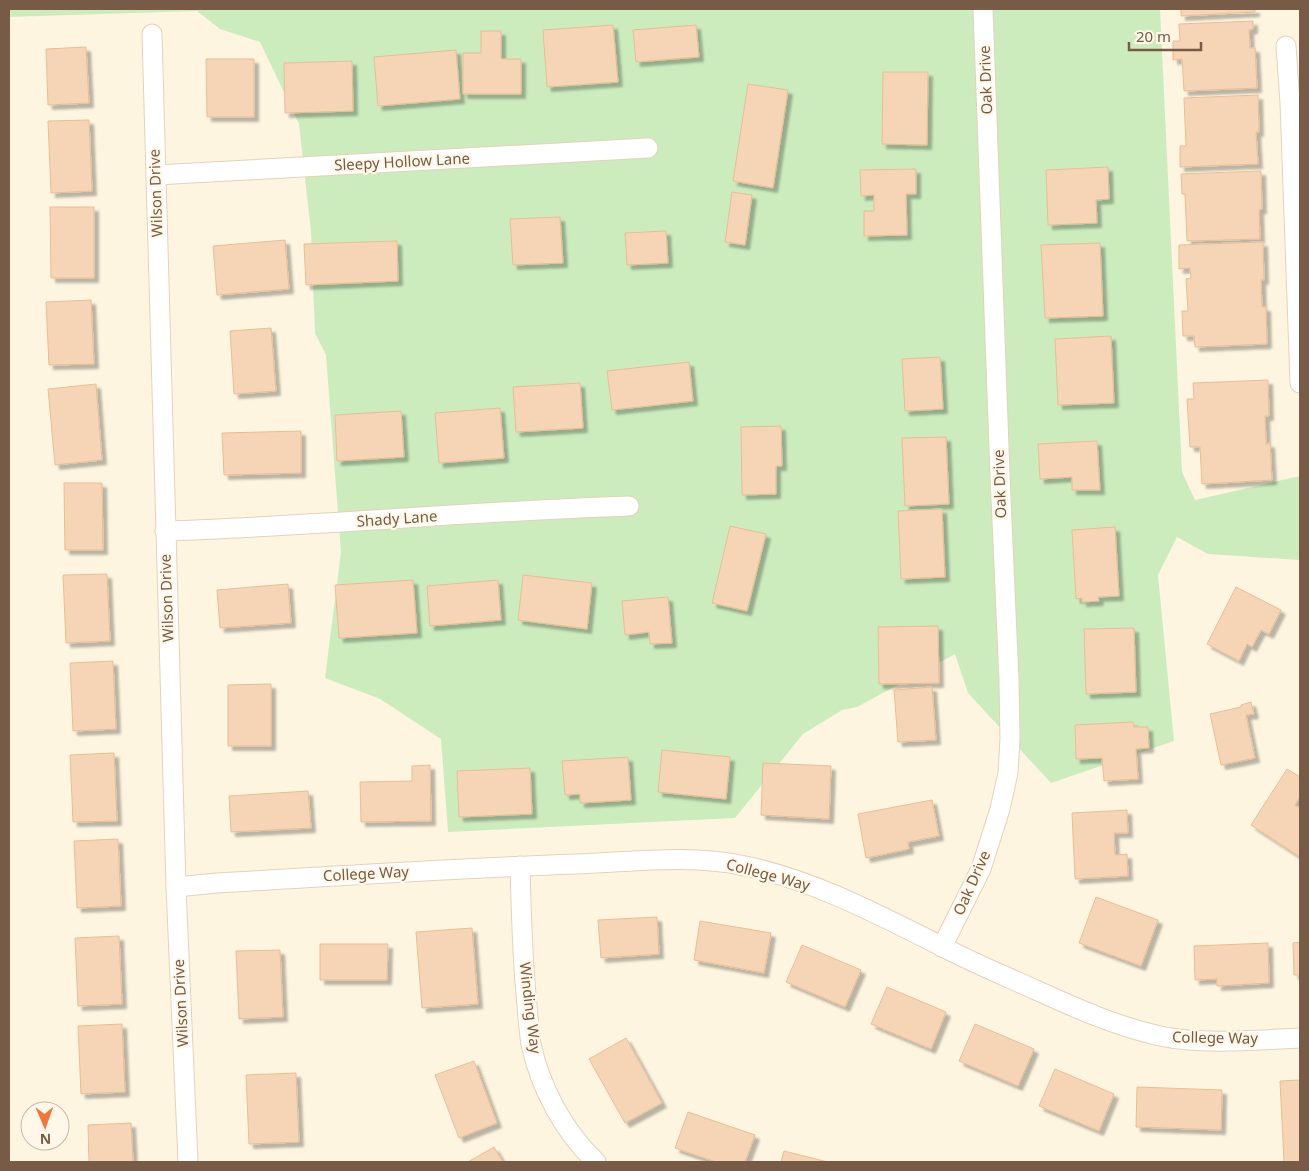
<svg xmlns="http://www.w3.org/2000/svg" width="1309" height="1171" viewBox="0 0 1309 1171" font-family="'Noto Sans',sans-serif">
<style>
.green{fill:#ccecbe}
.building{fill:#f5d5b6;stroke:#e9bd95;filter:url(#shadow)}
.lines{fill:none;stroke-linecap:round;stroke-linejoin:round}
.minor-casing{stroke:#e3d2bb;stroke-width:21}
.minor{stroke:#fff;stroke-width:19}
.labels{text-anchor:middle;stroke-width:4.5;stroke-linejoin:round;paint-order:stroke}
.street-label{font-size:15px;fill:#775b46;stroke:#fff8e8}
</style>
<defs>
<filter id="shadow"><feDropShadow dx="4.5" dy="4.5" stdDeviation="1" flood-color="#0004"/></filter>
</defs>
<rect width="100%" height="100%" fill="#fef5e0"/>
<polygon class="green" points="9,9 1160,9 1182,472 1195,500 1300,476 1300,560 1208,554 1177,537 1158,575 1174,741 1051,783 968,693 955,654 857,707 842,710 803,734 735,818 448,832 441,739 380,699 325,678 341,552 326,355 315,333 311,232 299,124 260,42 220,29 197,11 9,17"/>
<g class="building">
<polygon points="1181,9 1255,9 1255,12 1181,16"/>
<polygon points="1253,21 1253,29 1249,30 1250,48 1255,48 1257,88 1184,91 1182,59 1173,60 1173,41 1180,41 1179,24"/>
<polygon points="613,25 618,82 547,87 543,30"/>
<polygon points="696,25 699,57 636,62 633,30"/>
<polygon points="481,31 501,31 501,59 521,59 521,94 463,94 463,53 481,53"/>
<polygon points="86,47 89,103 48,105 46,49"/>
<polygon points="456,50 460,99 378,106 374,57"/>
<polygon points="206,59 254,59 254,117 207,117"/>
<polygon points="352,61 353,111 285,113 284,63"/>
<polygon points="883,72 928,72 927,145 882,144"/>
<polygon points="748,84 788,90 773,188 733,181"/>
<polygon points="1258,95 1259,132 1256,132 1258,164 1180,167 1180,146 1186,146 1184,98"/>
<polygon points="89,120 92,191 51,193 48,121"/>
<polygon points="1108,167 1109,199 1096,200 1097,223 1048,225 1046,170"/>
<polygon points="916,169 916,194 906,194 907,235 864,236 864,211 874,211 874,195 861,196 860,170"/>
<polygon points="1261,171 1262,209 1259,210 1260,239 1187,241 1185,194 1182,194 1181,174"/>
<polygon points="732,192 752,195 745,245 725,242"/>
<polygon points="50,207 94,207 94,278 51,278"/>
<polygon points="560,217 563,263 513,265 510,219"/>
<polygon points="666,231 668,263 627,265 625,233"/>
<polygon points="285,240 289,289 217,295 213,246"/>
<polygon points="397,241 398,281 306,285 304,244"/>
<polygon points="1263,242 1264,280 1261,280 1262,307 1266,307 1267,344 1195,347 1194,336 1183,336 1182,311 1188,311 1186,279 1191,278 1190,268 1179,269 1179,245"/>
<polygon points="1100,243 1103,316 1045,318 1041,245"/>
<polygon points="91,300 94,364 49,365 46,302"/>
<polygon points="271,328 276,391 234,394 230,331"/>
<polygon points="1111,336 1114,403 1058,405 1055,339"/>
<polygon points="940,357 943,409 905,411 902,359"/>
<polygon points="689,362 693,401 612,410 607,371"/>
<polygon points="1268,380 1269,416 1265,416 1266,444 1270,443 1272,480 1202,484 1200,447 1190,447 1187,399 1194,399 1193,383"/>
<polygon points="580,383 583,428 516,432 513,387"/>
<polygon points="96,384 102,460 55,465 48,389"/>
<polygon points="500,408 504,458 439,463 435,413"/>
<polygon points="401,411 404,457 337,461 335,415"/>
<polygon points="781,426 782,466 776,466 776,494 742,495 741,427"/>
<polygon points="301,431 301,473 224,475 222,433"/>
<polygon points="946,437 949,504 905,506 902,438"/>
<polygon points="1097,441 1100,490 1072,490 1072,477 1040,479 1038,444"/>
<polygon points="64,483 102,483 103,550 65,550"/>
<polygon points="942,509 945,577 901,579 898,511"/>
<polygon points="730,526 766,534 747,611 712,603"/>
<polygon points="1115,527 1119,596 1098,597 1099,601 1082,602 1082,598 1076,599 1072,530"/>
<polygon points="107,574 110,641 66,643 63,575"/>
<polygon points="523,575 592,583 587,629 518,620"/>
<polygon points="413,580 417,633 339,638 335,585"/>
<polygon points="498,580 501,620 430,626 427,586"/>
<polygon points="288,584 291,623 220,628 217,590"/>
<polygon points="1236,587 1281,610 1269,634 1261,630 1252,647 1247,644 1239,661 1207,644"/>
<polygon points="668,597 672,643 650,644 649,632 625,635 622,601"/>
<polygon points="938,626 939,683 879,684 878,627"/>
<polygon points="1134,628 1136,692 1086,694 1084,629"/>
<polygon points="113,661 116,729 73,731 70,663"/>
<polygon points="271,684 271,746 228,746 228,685"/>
<polygon points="932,687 936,740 898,742 894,690"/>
<polygon points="1251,702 1254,714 1246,715 1255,758 1221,765 1210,714 1241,707 1241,705"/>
<polygon points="1133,722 1134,727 1148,727 1149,748 1136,749 1138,779 1104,781 1102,758 1076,759 1075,725"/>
<polygon points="662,750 730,757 726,799 658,792"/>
<polygon points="114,753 117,821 73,822 70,755"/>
<polygon points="628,757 631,800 580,803 580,794 565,795 562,761"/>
<polygon points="763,763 831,766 829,819 761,815"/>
<polygon points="430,765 431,821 361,822 360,782 412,781 412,766"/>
<polygon points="530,768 532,814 459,817 457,771"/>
<polygon points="1287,769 1300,777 1300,797 1295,805 1300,808 1300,857 1251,825"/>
<polygon points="308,791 311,828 231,832 229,796"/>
<polygon points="932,800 939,836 908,842 909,849 866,858 858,814"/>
<polygon points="1127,810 1128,833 1114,833 1115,855 1127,854 1128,876 1075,879 1072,813"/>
<polygon points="118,839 121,906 77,908 74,841"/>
<polygon points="1096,897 1158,920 1141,966 1079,943"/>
<polygon points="657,917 659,954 601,958 598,920"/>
<polygon points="700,921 771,933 764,973 694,960"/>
<polygon points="472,928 478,1004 422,1008 416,932"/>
<polygon points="119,936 122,1004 78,1006 75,938"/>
<polygon points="1300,942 1300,975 1294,975 1293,943"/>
<polygon points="1268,943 1269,983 1217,986 1217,979 1195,980 1194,946"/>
<polygon points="320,944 388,944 387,980 320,980"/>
<polygon points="802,945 861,970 845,1007 786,982"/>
<polygon points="280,950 283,1017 239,1019 236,951"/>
<polygon points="887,987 946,1012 931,1049 871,1024"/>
<polygon points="122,1024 125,1092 81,1094 78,1026"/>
<polygon points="975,1024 1034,1049 1018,1086 959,1061"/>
<polygon points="626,1038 662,1103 625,1123 589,1059"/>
<polygon points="474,1061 497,1123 459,1138 435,1075"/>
<polygon points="1055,1069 1114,1094 1099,1131 1039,1106"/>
<polygon points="296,1073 299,1142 249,1144 246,1075"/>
<polygon points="1300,1080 1300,1162 1284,1162 1280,1081"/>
<polygon points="1137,1087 1222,1090 1221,1130 1136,1127"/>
<polygon points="688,1112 755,1135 745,1162 716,1162 675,1148"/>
<polygon points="131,1123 133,1162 89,1162 88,1125"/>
<polygon points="494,1147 503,1162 468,1162"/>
<polygon points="784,1151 828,1162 781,1162"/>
</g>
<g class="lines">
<g class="minor-casing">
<g id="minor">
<polyline points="152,34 176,887 188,1162"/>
<polyline points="1286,46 1290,103 1300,383"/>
<polyline points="156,175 648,148"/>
<path d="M165,531C320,526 474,511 629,506"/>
<path d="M520,866C521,905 522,944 525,983C527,1003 528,1024 531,1044C540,1087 564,1132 596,1162"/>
<path d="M176,887L217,883C337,876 457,868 576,864C631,862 691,854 745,866C813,880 875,913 937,944C963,958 991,970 1018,982C1065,1003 1110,1025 1160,1036C1202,1045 1257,1040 1300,1038"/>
<polyline points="942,947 981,869 1000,809 1008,773 1010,739 1009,680 1000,475 983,9"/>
</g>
</g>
<use href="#minor" class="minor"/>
</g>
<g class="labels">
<g class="street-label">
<text transform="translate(986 80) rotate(-92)" y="5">Oak Drive</text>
<text transform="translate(402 162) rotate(-3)" y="5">Sleepy Hollow Lane</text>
<text transform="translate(156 193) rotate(-92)" y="5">Wilson Drive</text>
<text transform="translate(1000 484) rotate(-92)" y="5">Oak Drive</text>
<text transform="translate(397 519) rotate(-4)" y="5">Shady Lane</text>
<text transform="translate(167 598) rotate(-92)" y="5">Wilson Drive</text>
<text transform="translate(366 874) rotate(-3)" y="5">College Way</text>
<text transform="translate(768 875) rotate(15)" y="5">College Way</text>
<text transform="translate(972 883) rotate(-66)" y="5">Oak Drive</text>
<text transform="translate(181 1003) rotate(-93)" y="5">Wilson Drive</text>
<text transform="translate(530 1008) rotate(83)" y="5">Winding Way</text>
<text transform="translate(1215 1038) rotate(1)" y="5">College Way</text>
</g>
</g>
<rect width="1309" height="1171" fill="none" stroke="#775b46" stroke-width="20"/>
<g transform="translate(45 1126) rotate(178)"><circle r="24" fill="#fff8e8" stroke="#c9b9a7"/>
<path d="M0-4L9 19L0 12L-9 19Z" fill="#f2753b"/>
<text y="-8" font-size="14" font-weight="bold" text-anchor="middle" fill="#775b46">N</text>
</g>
<path d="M1129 42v8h72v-8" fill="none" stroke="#775b46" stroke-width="2.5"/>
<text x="1136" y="42" font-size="15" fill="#775b46" stroke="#fff8e8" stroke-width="4" paint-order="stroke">20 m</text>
</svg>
